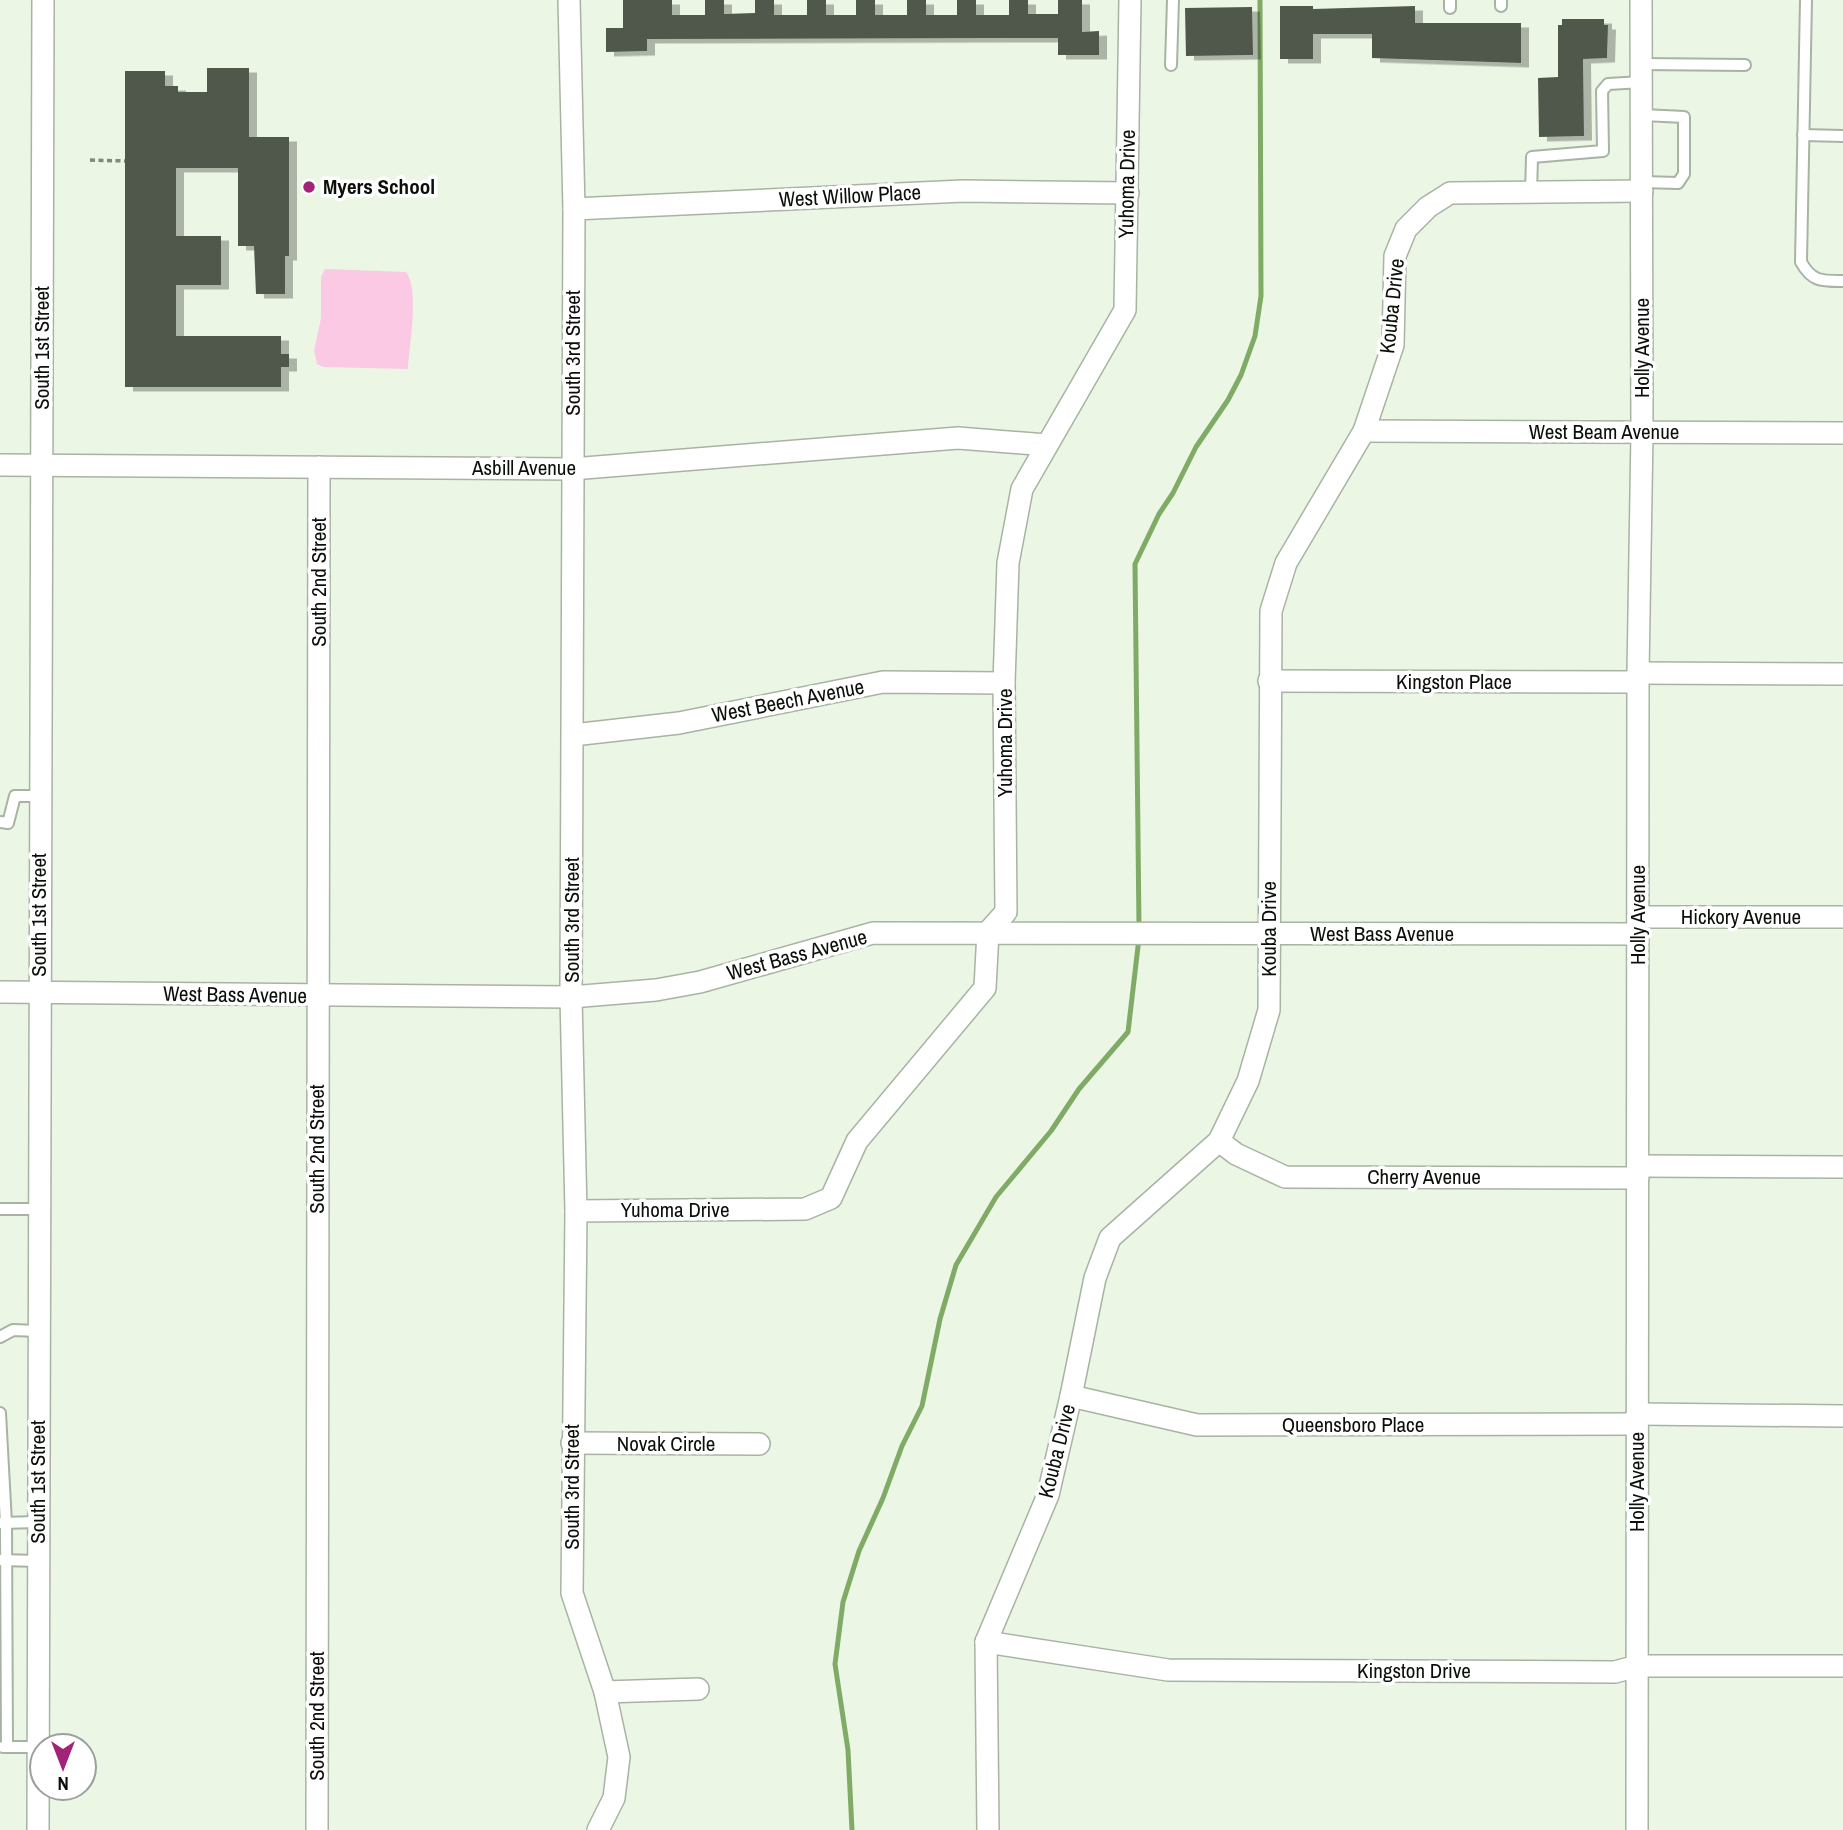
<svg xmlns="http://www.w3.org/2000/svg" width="1843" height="1830" viewBox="0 0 1843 1830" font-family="'Archivo Narrow',sans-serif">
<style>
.green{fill:#fcc9e4}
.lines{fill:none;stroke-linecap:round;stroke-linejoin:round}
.stream{stroke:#80ab66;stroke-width:5}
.building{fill:#50594b;filter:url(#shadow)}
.service-casing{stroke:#a9b3a4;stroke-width:14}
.minor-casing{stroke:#a9b3a4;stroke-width:24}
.path{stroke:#80877c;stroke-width:3.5;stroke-dasharray:5 3.5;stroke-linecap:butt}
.service{stroke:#fff;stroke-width:10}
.minor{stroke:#fff;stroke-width:21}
.poi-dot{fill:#a12477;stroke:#fff;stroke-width:2.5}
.labels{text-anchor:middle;stroke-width:7;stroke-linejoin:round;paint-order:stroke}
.street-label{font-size:21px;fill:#0b0f09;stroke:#fff}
.poi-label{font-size:21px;font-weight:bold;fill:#0b0f09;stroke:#fff;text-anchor:start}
</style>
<defs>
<filter id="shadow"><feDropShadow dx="8" dy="4.5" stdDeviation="0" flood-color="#0004"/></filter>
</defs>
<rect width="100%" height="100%" fill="#ebf6e5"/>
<path class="green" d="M325,269L406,272C420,290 409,346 408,369L323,367L317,364L314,351L321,318V277Z"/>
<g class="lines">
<g class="stream">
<polyline points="1139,928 1135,564 1159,514 1173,493 1196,447 1228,400 1241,375 1255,336 1261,296 1260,0"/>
<polyline points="852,1830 848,1750 835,1664 843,1602 859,1551 883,1498 902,1446 922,1406 940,1319 956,1265 996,1197 1051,1131 1079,1089 1128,1032 1139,938"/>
</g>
</g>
<g class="building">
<polygon points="623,0 672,0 672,15 705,15 705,0 724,0 724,14 755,13 755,0 774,0 774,15 807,15 807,0 826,0 826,15 856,15 856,0 875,0 875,15 907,15 907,0 926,0 926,15 957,15 957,0 976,0 976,15 1009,15 1009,0 1028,0 1028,14 1058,14 1058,0 1082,0 1082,32 1099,31 1099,55 1058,55 1058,38 647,39 647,51 606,52 606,28 623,28"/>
<polygon points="1280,6 1313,6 1313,9 1415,6 1415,23 1521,23 1521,63 1372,58 1372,34 1313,34 1313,59 1280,59"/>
<polygon points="1252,7 1253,55 1186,56 1185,8"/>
<polygon points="1562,19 1604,19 1604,25 1608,25 1607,58 1583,59 1584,136 1539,137 1538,78 1558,77 1558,25 1562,25"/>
<polygon points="207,68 249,68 249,137 289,137 289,256 285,256 285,294 256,294 254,246 238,246 238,168 176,168 176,236 221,236 221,285 176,285 176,336 281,336 281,354 289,354 289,367 281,367 281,387 125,387 125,71 165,71 165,86 178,86 178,92 207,92"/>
</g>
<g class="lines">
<g class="service-casing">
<g id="service">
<polyline points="1450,0 1450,8"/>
<path d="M1806,0L1801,262C1812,282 1822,281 1843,281"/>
<polyline points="1501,6 1501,0"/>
<polyline points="1642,64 1745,65"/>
<polyline points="1171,65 1173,0"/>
<polyline points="1803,135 1843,136"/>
<polyline points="1642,182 1678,183 1684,174 1684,117 1643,115"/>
<polyline points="1531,193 1532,157 1603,151 1602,91 1608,84 1642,82"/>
<polyline points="0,822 8,823 15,796 40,796"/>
<polyline points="0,1209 39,1209"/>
<polyline points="0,1337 13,1330 38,1331"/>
<polyline points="0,1413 6,1523 7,1747"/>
<polyline points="0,1523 38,1522"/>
<polyline points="0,1560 38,1561"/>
<polyline points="3,1747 38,1747"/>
</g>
</g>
<g class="minor-casing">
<g id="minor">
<polyline points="569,0 574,209 571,997 576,1211 572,1593 605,1692 619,1757 614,1798 598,1830"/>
<polyline points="574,209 963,191 1128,193"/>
<polyline points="1364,431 1843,433"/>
<polyline points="0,465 572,469 958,438 1047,445"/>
<polyline points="1638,673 1843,674"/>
<polyline points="1269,681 1638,682"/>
<polyline points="573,735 679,723 883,682 1004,683"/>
<polyline points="1638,917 1843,917"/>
<polyline points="0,992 571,997 656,990 700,982 873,933 1638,934"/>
<polyline points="1219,1141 1236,1154 1285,1177 1638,1178"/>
<polyline points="1638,1166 1843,1167"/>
<polyline points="576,1211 805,1209 831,1198 857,1141 985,988 988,932 1006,912 1004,683 1008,563 1022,489 1125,310 1130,0"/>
<polyline points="1071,1396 1197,1425 1637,1424"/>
<polyline points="1637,1414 1843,1416"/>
<polyline points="572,1443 759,1444"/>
<polyline points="986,1642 1168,1670 1615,1672 1637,1666 1843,1666"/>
<polyline points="605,1692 698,1689"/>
<polyline points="38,1830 43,0"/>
<polyline points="317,1830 319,467"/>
<polyline points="988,1830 986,1642 1048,1495 1071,1396 1095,1278 1110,1238 1219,1141 1248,1081 1269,1010 1271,611 1286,563 1364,431 1393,345 1395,256 1406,229 1428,207 1450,193 1642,191"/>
<polyline points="1637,1830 1638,673 1642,433 1641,0"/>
</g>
</g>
<polyline class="path" points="90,160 125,161"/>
<use href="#service" class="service"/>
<use href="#minor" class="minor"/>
</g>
<circle class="poi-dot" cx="309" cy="187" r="7"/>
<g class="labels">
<g class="street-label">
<text transform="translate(1127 184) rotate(-89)" y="7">Yuhoma Drive</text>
<text transform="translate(850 196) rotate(-3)" y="7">West Willow Place</text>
<text transform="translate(1392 306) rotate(-84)" y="7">Kouba Drive</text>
<text transform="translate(42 348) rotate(-90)" y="7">South 1st Street</text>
<text transform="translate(1642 348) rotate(-90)" y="7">Holly Avenue</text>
<text transform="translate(573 353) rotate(-90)" y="7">South 3rd Street</text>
<text x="1604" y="439">West Beam Avenue</text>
<text x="524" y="475">Asbill Avenue</text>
<text transform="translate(319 582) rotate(-90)" y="7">South 2nd Street</text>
<text x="1454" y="689">Kingston Place</text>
<text transform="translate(788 701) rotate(-11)" y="7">West Beech Avenue</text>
<text transform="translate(1005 743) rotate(-90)" y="7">Yuhoma Drive</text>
<text transform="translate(39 915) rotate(-90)" y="7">South 1st Street</text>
<text transform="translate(1638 915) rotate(-90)" y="7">Holly Avenue</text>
<text x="1741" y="924">Hickory Avenue</text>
<text transform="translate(572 920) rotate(-90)" y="7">South 3rd Street</text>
<text transform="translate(1269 929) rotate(-90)" y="7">Kouba Drive</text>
<text x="1382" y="941">West Bass Avenue</text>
<text transform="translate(797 955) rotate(-15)" y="7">West Bass Avenue</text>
<text transform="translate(235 995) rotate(1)" y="7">West Bass Avenue</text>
<text transform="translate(317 1149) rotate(-90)" y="7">South 2nd Street</text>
<text x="1424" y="1184">Cherry Avenue</text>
<text x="675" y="1217">Yuhoma Drive</text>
<text x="1353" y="1432">Queensboro Place</text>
<text x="666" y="1451">Novak Circle</text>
<text transform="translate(1057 1451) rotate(-76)" y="7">Kouba Drive</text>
<text transform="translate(38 1482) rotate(-90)" y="7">South 1st Street</text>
<text transform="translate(1637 1482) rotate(-90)" y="7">Holly Avenue</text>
<text transform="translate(572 1487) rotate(-90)" y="7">South 3rd Street</text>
<text x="1414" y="1678">Kingston Drive</text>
<text transform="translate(317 1716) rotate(-90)" y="7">South 2nd Street</text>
</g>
<g class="poi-label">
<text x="323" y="194">Myers School</text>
</g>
</g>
<g transform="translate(63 1767) rotate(180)"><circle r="33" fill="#ffffff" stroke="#9d9f9d" stroke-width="2"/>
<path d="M0-5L12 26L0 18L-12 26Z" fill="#a12477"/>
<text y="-10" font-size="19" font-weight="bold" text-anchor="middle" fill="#0b0f09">N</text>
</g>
</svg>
